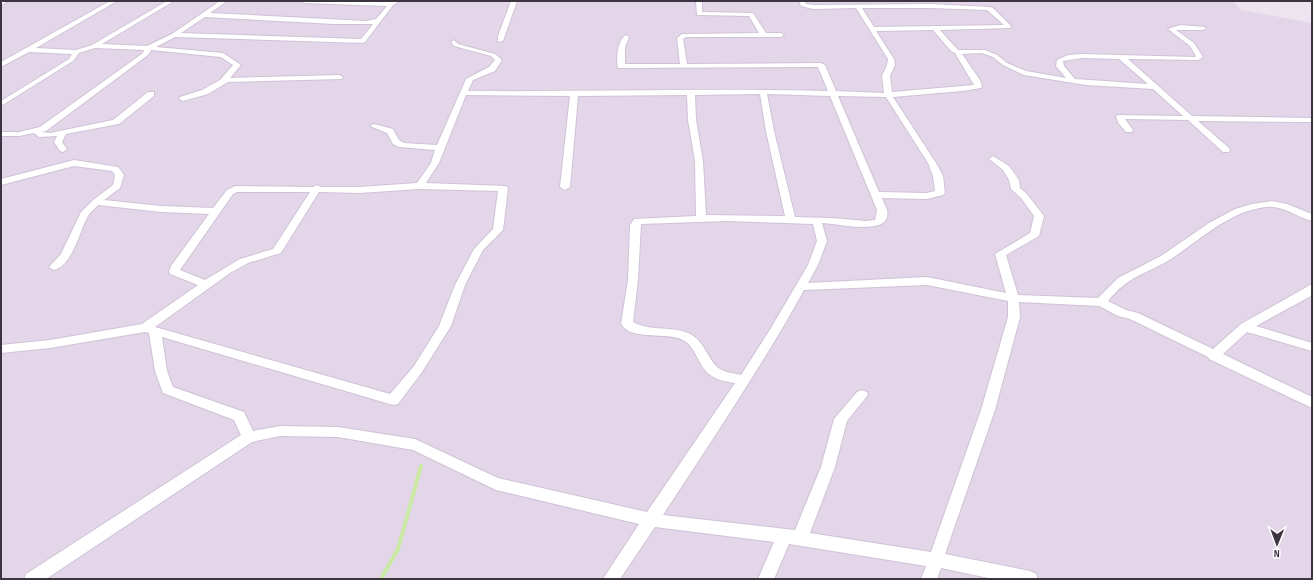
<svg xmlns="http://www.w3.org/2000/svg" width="1313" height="580" viewBox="0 0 1313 580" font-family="'Sofia Sans Condensed',sans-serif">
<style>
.residential{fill:#e3d6e8}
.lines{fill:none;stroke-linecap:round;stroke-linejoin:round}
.stream{stroke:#cae9a4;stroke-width:4}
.minor-casing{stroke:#d0c2d6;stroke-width:2}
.minor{fill:#fff;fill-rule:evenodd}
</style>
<rect width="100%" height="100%" fill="#ede4f0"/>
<polygon class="residential" points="1,1 1233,1 1241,10 1312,23 1312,579 1,579"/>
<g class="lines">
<polyline class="stream" points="381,579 398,549 421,466"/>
<g class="minor-casing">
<g id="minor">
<polygon points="1,1 9,1 1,5"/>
<path d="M110,1H117L36,48L76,50L92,45L167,1H174L102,44L147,46L172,34L220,1H227L210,13L366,21L376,19L387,6L304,3L301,1H400L393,5L365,42L363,43L175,37L156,47L223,53L241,65L230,78L339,75L343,77L342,79L228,82L208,94L183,101L179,99L180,97L202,90L220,80L233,65L221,57L151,50L148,55L46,131L41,132L50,133L113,120L148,92H154V96L119,124L66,134L62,142L67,149L63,152L60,151L54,142L57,136L39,137L34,133L19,136H1V132H19L40,127L143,53L144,50L95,48L79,53L73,61L1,106V101L69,59L72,54L29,52L1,67V62ZM205,17L334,24H373L361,39L181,33Z"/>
<polygon points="511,1 517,1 503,41 498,42 498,36"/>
<path d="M696,1H702V12L753,13L766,33H781L784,35L781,37H686L683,39L687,64L821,63L825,65L836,91L884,93L882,76L887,65L888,59L856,8L813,9L801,6L799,1H805L806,4L813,5L930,4L990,7L993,8L1011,26V28L940,30L958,50H985L997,55L1007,63L1026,71L1066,78L1056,66L1057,60L1068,55L1082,54L1195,57L1196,56L1190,46L1168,29L1180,25L1205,27L1206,28L1203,30H1176L1194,43L1203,57L1198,60L1128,59L1192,116L1312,118V122L1198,121L1229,148L1230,150L1229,152H1223L1188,120L1125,119L1133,130L1132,132H1126L1119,124L1116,117L1117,115L1183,116L1153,89L1086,85L1024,75L1003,65L993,57L982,53L962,54L980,80L982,86L981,88L962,91L893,97L936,163L943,176L945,193L943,195L927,199L882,198C883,202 886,206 887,210C893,238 836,223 822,223L827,241L818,265L808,283L927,277L1006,293L995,254L1030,233L1034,216L1021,198L1011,189L1009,180L1003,170L989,159L993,156L1009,166L1019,180L1020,188L1027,194L1044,216L1039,236L1006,255L1018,295L1098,298L1118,278L1161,256L1209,223L1235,209L1252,204L1272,201L1287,204L1312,214V221C1296,217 1283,205 1266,207C1229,211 1200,240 1171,259C1145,275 1129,275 1108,301L1126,310L1138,313L1213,349L1241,324L1312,284L1311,296L1256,326L1312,343V351L1247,332L1223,354L1312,397V408L1209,359L1208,357L1130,319L1118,316L1099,306L1019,302L1020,317L995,410L945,554L1030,571L1036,574L1038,579H993L941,568L937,579H921L926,566L789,544L774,579H758L774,542L655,527L620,579H603L639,524L496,490L413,450L338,437L280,436L252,442L46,579H24L26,574L241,435L234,420L163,393L155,371L149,333L145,332L50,348L1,353V345L50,340L142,324L198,285L170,274L169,272L171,266L209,214L161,212L98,205C95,209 90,212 88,216C79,232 73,265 54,270L49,267L61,254L81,212L93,200L113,185L115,175L112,171L74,166L1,185V179L74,160L118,167L124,175L120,188L104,200L161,206L213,208L227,190L235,186L313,187L317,185L321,187H359L417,183L431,163L435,150L399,147L393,144L387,133L370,126L374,124L393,129L399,140L404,143L437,145L466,79L489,67L495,60L491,56L454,46L451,42L454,40L458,44L495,54L502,60L495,71L473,80L468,91C588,92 708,88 828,91L818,67L618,68C616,59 617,40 626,35L629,37L625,47V64H680L677,38L682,34L759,33L749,16L697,15ZM862,8H930L987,10L1004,25L874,27ZM933,30L951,51L955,53L974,85L892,92L890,76L895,65L894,59L876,31ZM1082,58L1119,59L1148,84L1075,79L1064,66L1063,61ZM760,94L766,131L785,216L706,215L703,161L696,120L695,95ZM767,94L830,96L877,210L875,220L866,221L832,218L795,217L774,131ZM466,95L570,96L560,187L565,190L570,187L578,96L687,95L688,120L695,161L696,216L634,219L630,225L628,280L621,324C632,342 667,331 683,340C696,347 698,365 709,374C716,380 727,382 735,383L647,512L498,478L415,439L338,427L280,426L253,431L244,412L173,387L167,371L162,337L393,405L398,404L422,372L451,326L465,285L483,250L503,230L508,188L506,186L426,183L439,163ZM838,96L886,97L928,163L933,176L935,191L927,193L879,192ZM420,189L498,191L493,229L474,249L455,285L439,326L414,366L390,394L155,327L230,273L248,263L281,253L319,192L359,193ZM237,192H310L273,249L240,259L205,280L180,270L233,194ZM727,221L813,224L817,241L808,265L771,328L741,375C734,373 726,373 720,369C707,360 705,341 690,334C672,325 650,332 633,322L638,280L641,224ZM927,285L1008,301V317L981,410L931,552L810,533L835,467L847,421L868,395L867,392L862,390L857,392L834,419L821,467L795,530L663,515C711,441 761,368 804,290Z"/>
</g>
</g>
<use href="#minor" class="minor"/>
</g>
<rect width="1313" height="580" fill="none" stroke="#3d3442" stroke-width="4"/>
<g transform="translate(1277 544) rotate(181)" stroke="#ffffff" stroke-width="3" paint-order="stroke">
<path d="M0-3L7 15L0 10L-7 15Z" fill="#3d3442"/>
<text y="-6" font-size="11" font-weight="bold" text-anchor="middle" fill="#3d3442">N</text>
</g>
</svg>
